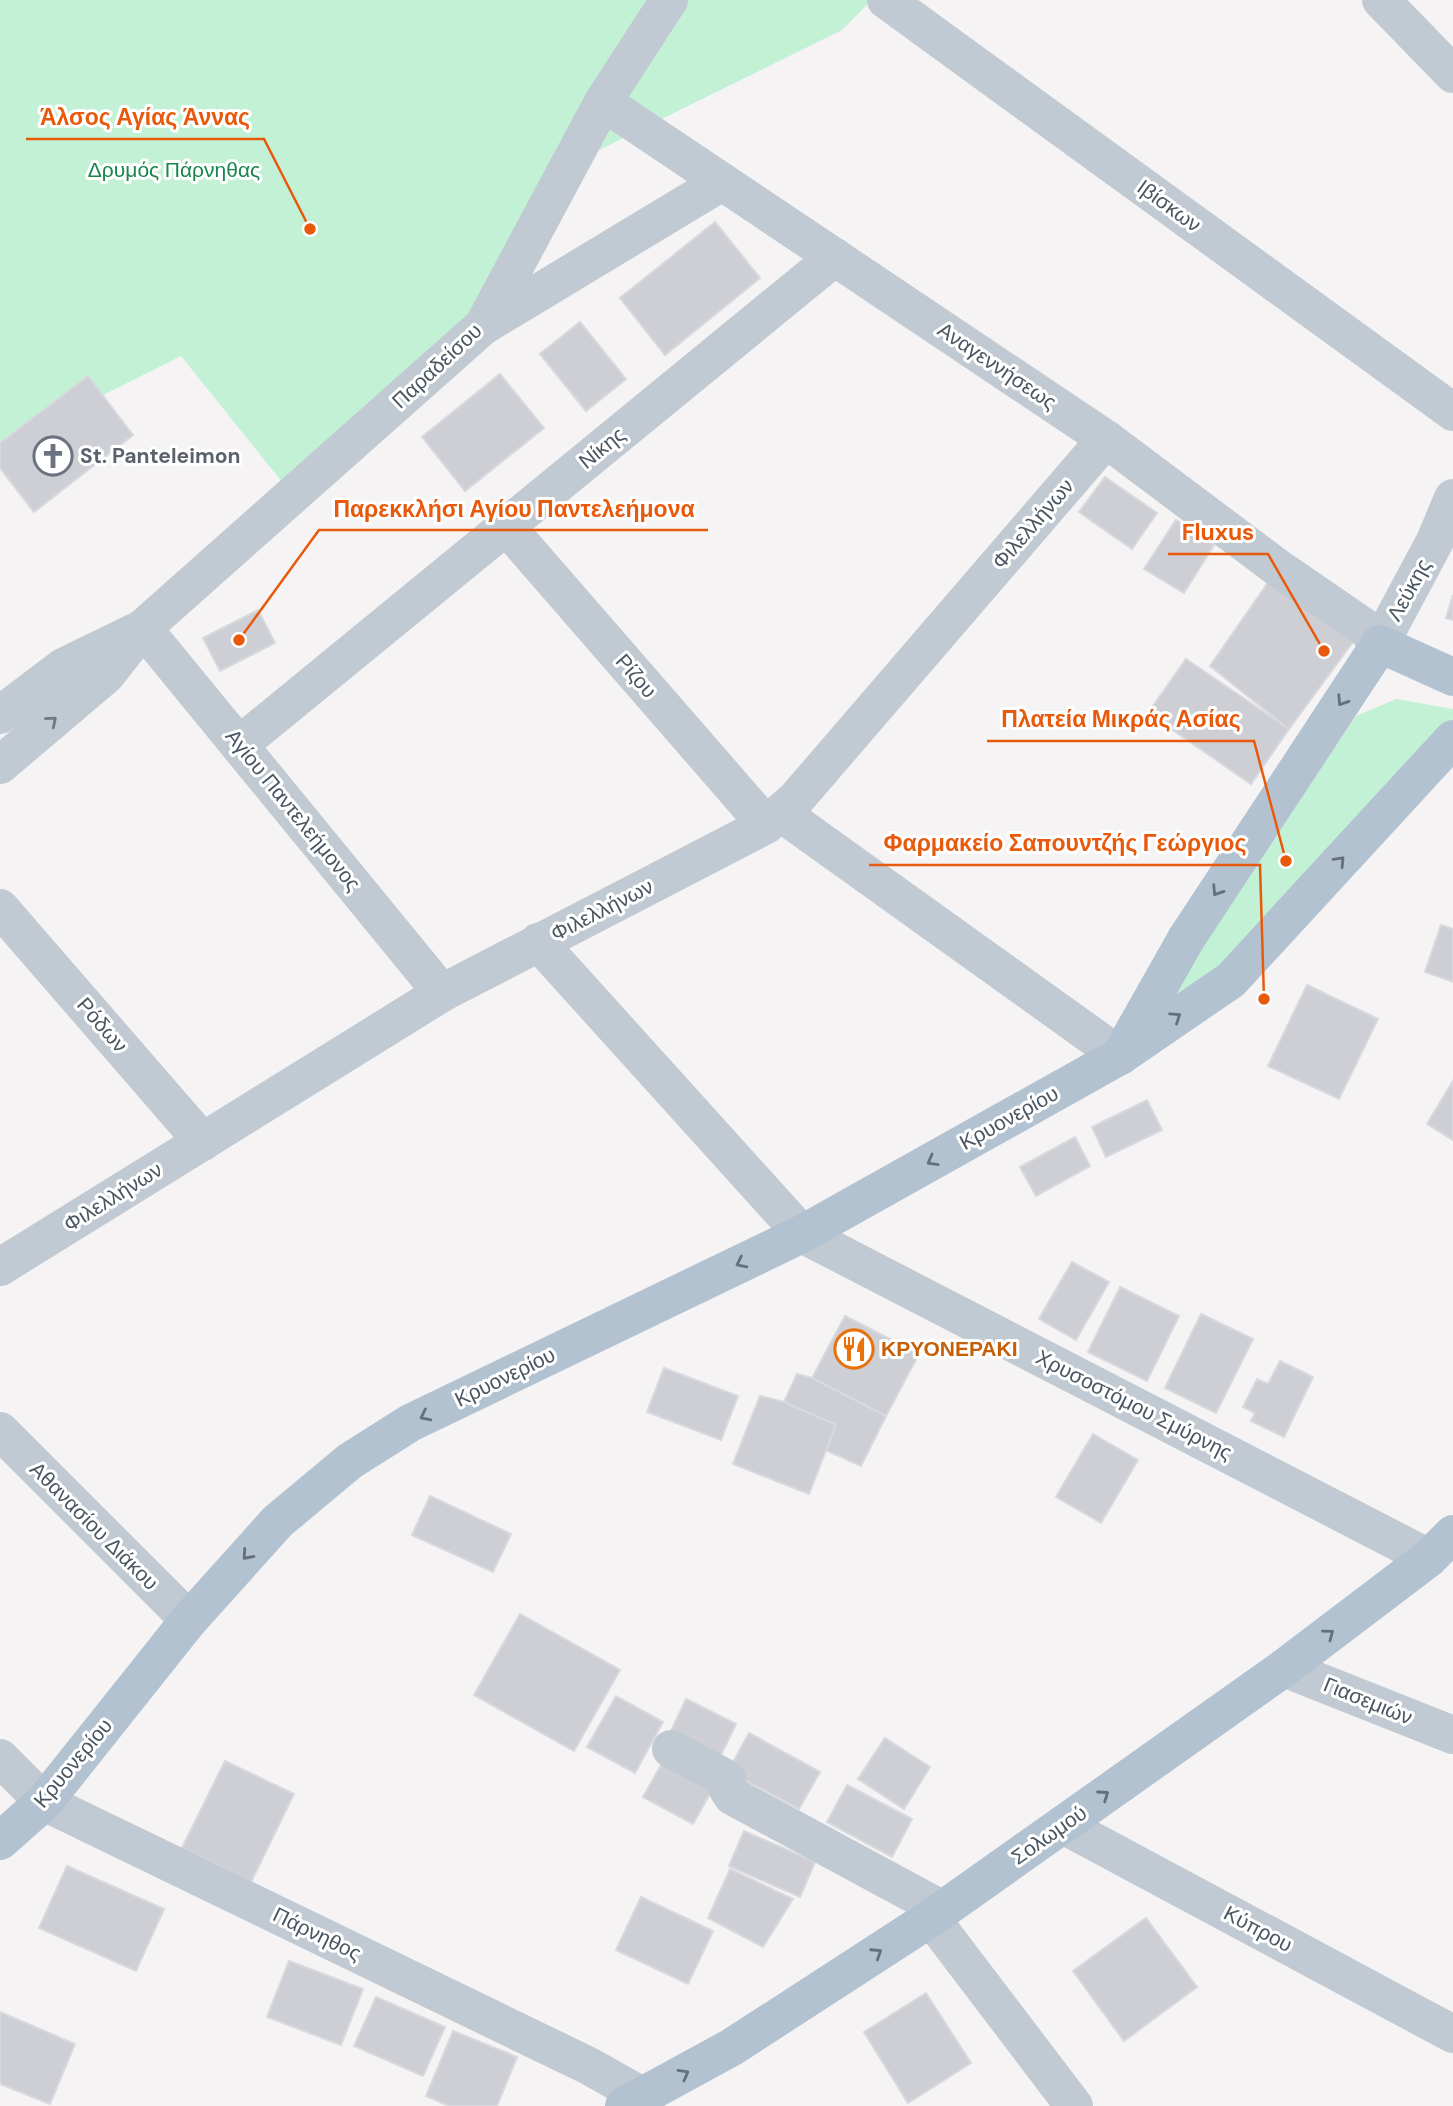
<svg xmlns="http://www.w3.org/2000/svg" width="1453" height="2106" viewBox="0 0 1453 2106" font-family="'DM Sans',sans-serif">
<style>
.green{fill:#c3f1d5}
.building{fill:#cdcfd5;stroke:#d7d9de;stroke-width:2}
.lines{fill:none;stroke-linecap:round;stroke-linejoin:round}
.minor{stroke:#c1cad2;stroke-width:38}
.major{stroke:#b3c2d1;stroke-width:38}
.oneway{stroke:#64717d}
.oneway2{stroke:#6e7983}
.labels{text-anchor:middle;stroke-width:6;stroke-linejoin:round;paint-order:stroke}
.park-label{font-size:21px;fill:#17864f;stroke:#fff}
.street-label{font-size:21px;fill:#4a5661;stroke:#fff}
.worship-label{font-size:21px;font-weight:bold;fill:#5b616d;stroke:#fff;text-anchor:start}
.food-label{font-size:21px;font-weight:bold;fill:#c56008;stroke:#fff;text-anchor:start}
.leader{fill:none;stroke:#e8590c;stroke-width:2.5}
.callout-dot{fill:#e8590c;stroke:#fff;stroke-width:2.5}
.callout-label{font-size:23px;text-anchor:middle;font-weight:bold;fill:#e8590c;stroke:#fff;stroke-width:6;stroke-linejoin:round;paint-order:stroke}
</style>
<rect width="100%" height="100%" fill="#f5f3f3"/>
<g class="green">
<polygon points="0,0 872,0 842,30 583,158 483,326 283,483 181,356 105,394 0,456"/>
<polygon points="1396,699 1453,709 1453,719 1222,967 1156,1006 1356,716"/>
</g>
<g class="building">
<polygon points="715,222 760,278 665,355 620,298"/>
<polygon points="580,322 626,379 586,411 540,354"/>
<polygon points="500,374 544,428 465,491 422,437"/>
<polygon points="88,376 133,435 34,512 0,468 0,443"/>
<polygon points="1105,477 1157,513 1132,549 1079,512"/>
<polygon points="1176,520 1214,545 1184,593 1144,569"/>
<polygon points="1278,568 1364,627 1289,729 1210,666"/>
<polygon points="1453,595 1453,620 1446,618"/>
<polygon points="258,610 275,643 220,671 203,638"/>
<polygon points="1186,659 1289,729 1251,784 1148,713"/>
<polygon points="1441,925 1453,929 1453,982 1425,972"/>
<polygon points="1307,985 1378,1019 1339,1099 1268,1066"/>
<polygon points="1453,1081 1453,1140 1427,1124"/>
<polygon points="1147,1100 1162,1130 1106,1157 1092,1127"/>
<polygon points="1075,1137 1090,1166 1036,1196 1020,1167"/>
<polygon points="1072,1262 1109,1282 1076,1340 1039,1319"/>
<polygon points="1120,1287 1179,1316 1147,1381 1088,1352"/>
<polygon points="1201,1314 1253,1339 1216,1413 1165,1388"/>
<polygon points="845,1316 919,1354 886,1416 812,1378"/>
<polygon points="1280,1361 1313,1377 1284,1437 1251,1421 1255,1413 1243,1407 1257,1379 1268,1384"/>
<polygon points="664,1368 738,1396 721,1440 647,1412"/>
<polygon points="797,1374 812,1378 886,1416 861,1466 825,1450 836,1425 784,1402"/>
<polygon points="760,1396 784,1402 836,1425 809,1494 733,1464"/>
<polygon points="1093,1434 1138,1460 1101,1523 1056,1497"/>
<polygon points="430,1496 511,1534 493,1572 412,1535"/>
<polygon points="520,1614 620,1670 574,1751 474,1695"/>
<polygon points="616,1696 663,1722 635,1773 587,1747"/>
<polygon points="686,1699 736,1724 720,1757 670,1733"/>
<polygon points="749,1733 820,1772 799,1809 728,1771"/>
<polygon points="885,1738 930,1767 904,1809 858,1779"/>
<polygon points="225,1761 294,1794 251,1882 182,1848"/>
<polygon points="662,1763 712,1790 693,1824 643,1797"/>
<polygon points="847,1785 912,1819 892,1857 827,1822"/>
<polygon points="744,1831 815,1862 800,1897 729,1866"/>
<polygon points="67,1866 164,1909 136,1971 39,1928"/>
<polygon points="730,1869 793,1899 763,1947 708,1918"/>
<polygon points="641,1897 713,1931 688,1984 616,1950"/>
<polygon points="1146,1918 1197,1987 1124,2041 1073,1971"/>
<polygon points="289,1961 363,1989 341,2045 267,2017"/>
<polygon points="926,1993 971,2063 908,2103 864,2032"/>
<polygon points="376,1997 445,2027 423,2076 354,2046"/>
<polygon points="0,2012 75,2044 50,2104 0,2084"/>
<polygon points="453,2031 517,2057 497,2106 449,2106 426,2096"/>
</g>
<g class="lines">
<g class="minor">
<polyline points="886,0 1453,412"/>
<polyline points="1381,0 1453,74"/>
<polyline points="603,102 1106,439 1278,568 1364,627 1380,644 1435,541 1453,498"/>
<polyline points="485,325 722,182"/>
<polyline points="506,526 766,825"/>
<polyline points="143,628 442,993"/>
<polyline points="0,715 63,667 135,632"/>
<polyline points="239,745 835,257"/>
<polyline points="0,765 106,675 143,628 483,326 603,102 669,0"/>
<polyline points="781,813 1120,1056"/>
<polyline points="0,908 203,1142"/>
<polyline points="538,942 802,1234 1429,1558"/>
<polyline points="0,1267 442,993 766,825 796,799 1106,439"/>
<polyline points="0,1431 189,1620"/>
<polyline points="1284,1668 1453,1735"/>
<polyline points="671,1749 727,1779 727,1788 732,1796 943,1910"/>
<polyline points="0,1758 44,1802 589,2066 644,2097"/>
<polyline points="1063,1825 1453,2034"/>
<polyline points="931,1918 1074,2106"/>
</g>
<g class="major">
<polyline points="1125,1047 1186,939 1380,644 1453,677"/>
<polyline points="0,1841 44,1802 189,1620 278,1521 350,1461 410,1423 802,1234 1120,1056 1231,980 1453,739"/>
<polyline points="624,2106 732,2047 931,1918 1284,1668 1429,1558 1453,1534"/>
</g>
</g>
<defs><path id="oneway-chevron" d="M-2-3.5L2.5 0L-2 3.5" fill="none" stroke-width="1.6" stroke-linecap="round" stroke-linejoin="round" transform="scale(1.75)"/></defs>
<g class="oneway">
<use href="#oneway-chevron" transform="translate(1342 701) rotate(123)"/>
<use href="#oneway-chevron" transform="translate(1340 861) rotate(-47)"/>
<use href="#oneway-chevron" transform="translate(1217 891) rotate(123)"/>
<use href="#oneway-chevron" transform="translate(1176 1017) rotate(-34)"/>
<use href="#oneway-chevron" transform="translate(932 1161) rotate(151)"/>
<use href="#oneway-chevron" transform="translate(741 1263) rotate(154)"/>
<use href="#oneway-chevron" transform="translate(425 1416) rotate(154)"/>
<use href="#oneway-chevron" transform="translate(247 1555) rotate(132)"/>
<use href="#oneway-chevron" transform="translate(1329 1634) rotate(-37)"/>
<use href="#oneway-chevron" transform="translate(1104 1795) rotate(-35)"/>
<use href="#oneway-chevron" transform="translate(877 1953) rotate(-33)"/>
<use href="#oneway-chevron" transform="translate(684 2074) rotate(-29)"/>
</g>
<use class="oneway2" href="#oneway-chevron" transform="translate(52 721) rotate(-40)"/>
<defs>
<g id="church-ring" transform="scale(2.0125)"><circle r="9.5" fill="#fff" stroke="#6b7280" stroke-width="1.5"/><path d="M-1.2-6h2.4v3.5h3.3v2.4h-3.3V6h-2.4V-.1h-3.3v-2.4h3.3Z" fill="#6b7280"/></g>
<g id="restaurant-ring" transform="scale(2.0125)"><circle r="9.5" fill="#fff" stroke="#e8710a" stroke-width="1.5"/><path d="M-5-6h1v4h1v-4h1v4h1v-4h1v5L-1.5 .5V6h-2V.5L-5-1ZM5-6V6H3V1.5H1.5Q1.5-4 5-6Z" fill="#e8710a"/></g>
</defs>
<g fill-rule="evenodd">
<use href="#church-ring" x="53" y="456"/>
<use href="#restaurant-ring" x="854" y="1349"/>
</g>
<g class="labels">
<g class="park-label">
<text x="174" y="177">Δρυμός Πάρνηθας</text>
</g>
<g class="street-label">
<text transform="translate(1169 206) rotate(36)" y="7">Ιβίσκων</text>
<text transform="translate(437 366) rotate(-43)" y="7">Παραδείσου</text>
<text transform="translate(997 366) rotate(34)" y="7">Αναγεννήσεως</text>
<text transform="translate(602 448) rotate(-39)" y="7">Νίκης</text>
<text transform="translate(1033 524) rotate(-49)" y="7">Φιλελλήνων</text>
<text transform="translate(1409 590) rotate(-61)" y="7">Λεύκης</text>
<text transform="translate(636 676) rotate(49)" y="7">Ρίζου</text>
<text transform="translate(293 810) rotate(51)" y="7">Αγίου Παντελεήμονος</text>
<text transform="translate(602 910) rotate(-27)" y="7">Φιλελλήνων</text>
<text transform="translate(102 1025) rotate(49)" y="7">Ρόδων</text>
<text transform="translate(1009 1118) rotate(-29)" y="7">Κρυονερίου</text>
<text transform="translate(113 1197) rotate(-32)" y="7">Φιλελλήνων</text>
<text transform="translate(505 1377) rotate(-26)" y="7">Κρυονερίου</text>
<text transform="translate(1134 1405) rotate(27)" y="7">Χρυσοστόμου Σμύρνης</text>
<text transform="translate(94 1526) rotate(45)" y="7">Αθανασίου Διάκου</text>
<text transform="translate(1368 1701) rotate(22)" y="7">Γιασεμιών</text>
<text transform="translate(73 1763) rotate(-50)" y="7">Κρυονερίου</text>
<text transform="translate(1049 1835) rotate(-35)" y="7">Σολωμού</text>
<text transform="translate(1258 1929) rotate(28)" y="7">Κύπρου</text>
<text transform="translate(317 1934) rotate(26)" y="7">Πάρνηθος</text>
</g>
<g class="worship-label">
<text x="80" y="463">St. Panteleimon</text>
</g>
<g class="food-label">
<text x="881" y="1356">ΚΡΥΟΝΕΡΑΚΙ</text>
</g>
</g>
<path class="leader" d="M310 229L264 139H26M239 640L319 530H708M1324 651L1268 554H1168M1286 861L1254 741H987M1264 999L1260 865H869"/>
<g class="callout-dot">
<circle cx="310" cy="229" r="7"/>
<circle cx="239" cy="640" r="7"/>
<circle cx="1324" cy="651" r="7"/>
<circle cx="1286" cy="861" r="7"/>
<circle cx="1264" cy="999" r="7"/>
</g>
<g class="callout-label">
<text x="145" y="125">Άλσος Αγίας Άννας</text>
<text x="514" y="517">Παρεκκλήσι Αγίου Παντελεήμονα</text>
<text x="1218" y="540">Fluxus</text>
<text x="1121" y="727">Πλατεία Μικράς Ασίας</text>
<text x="1065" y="851">Φαρμακείο Σαπουντζής Γεώργιος</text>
</g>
</svg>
